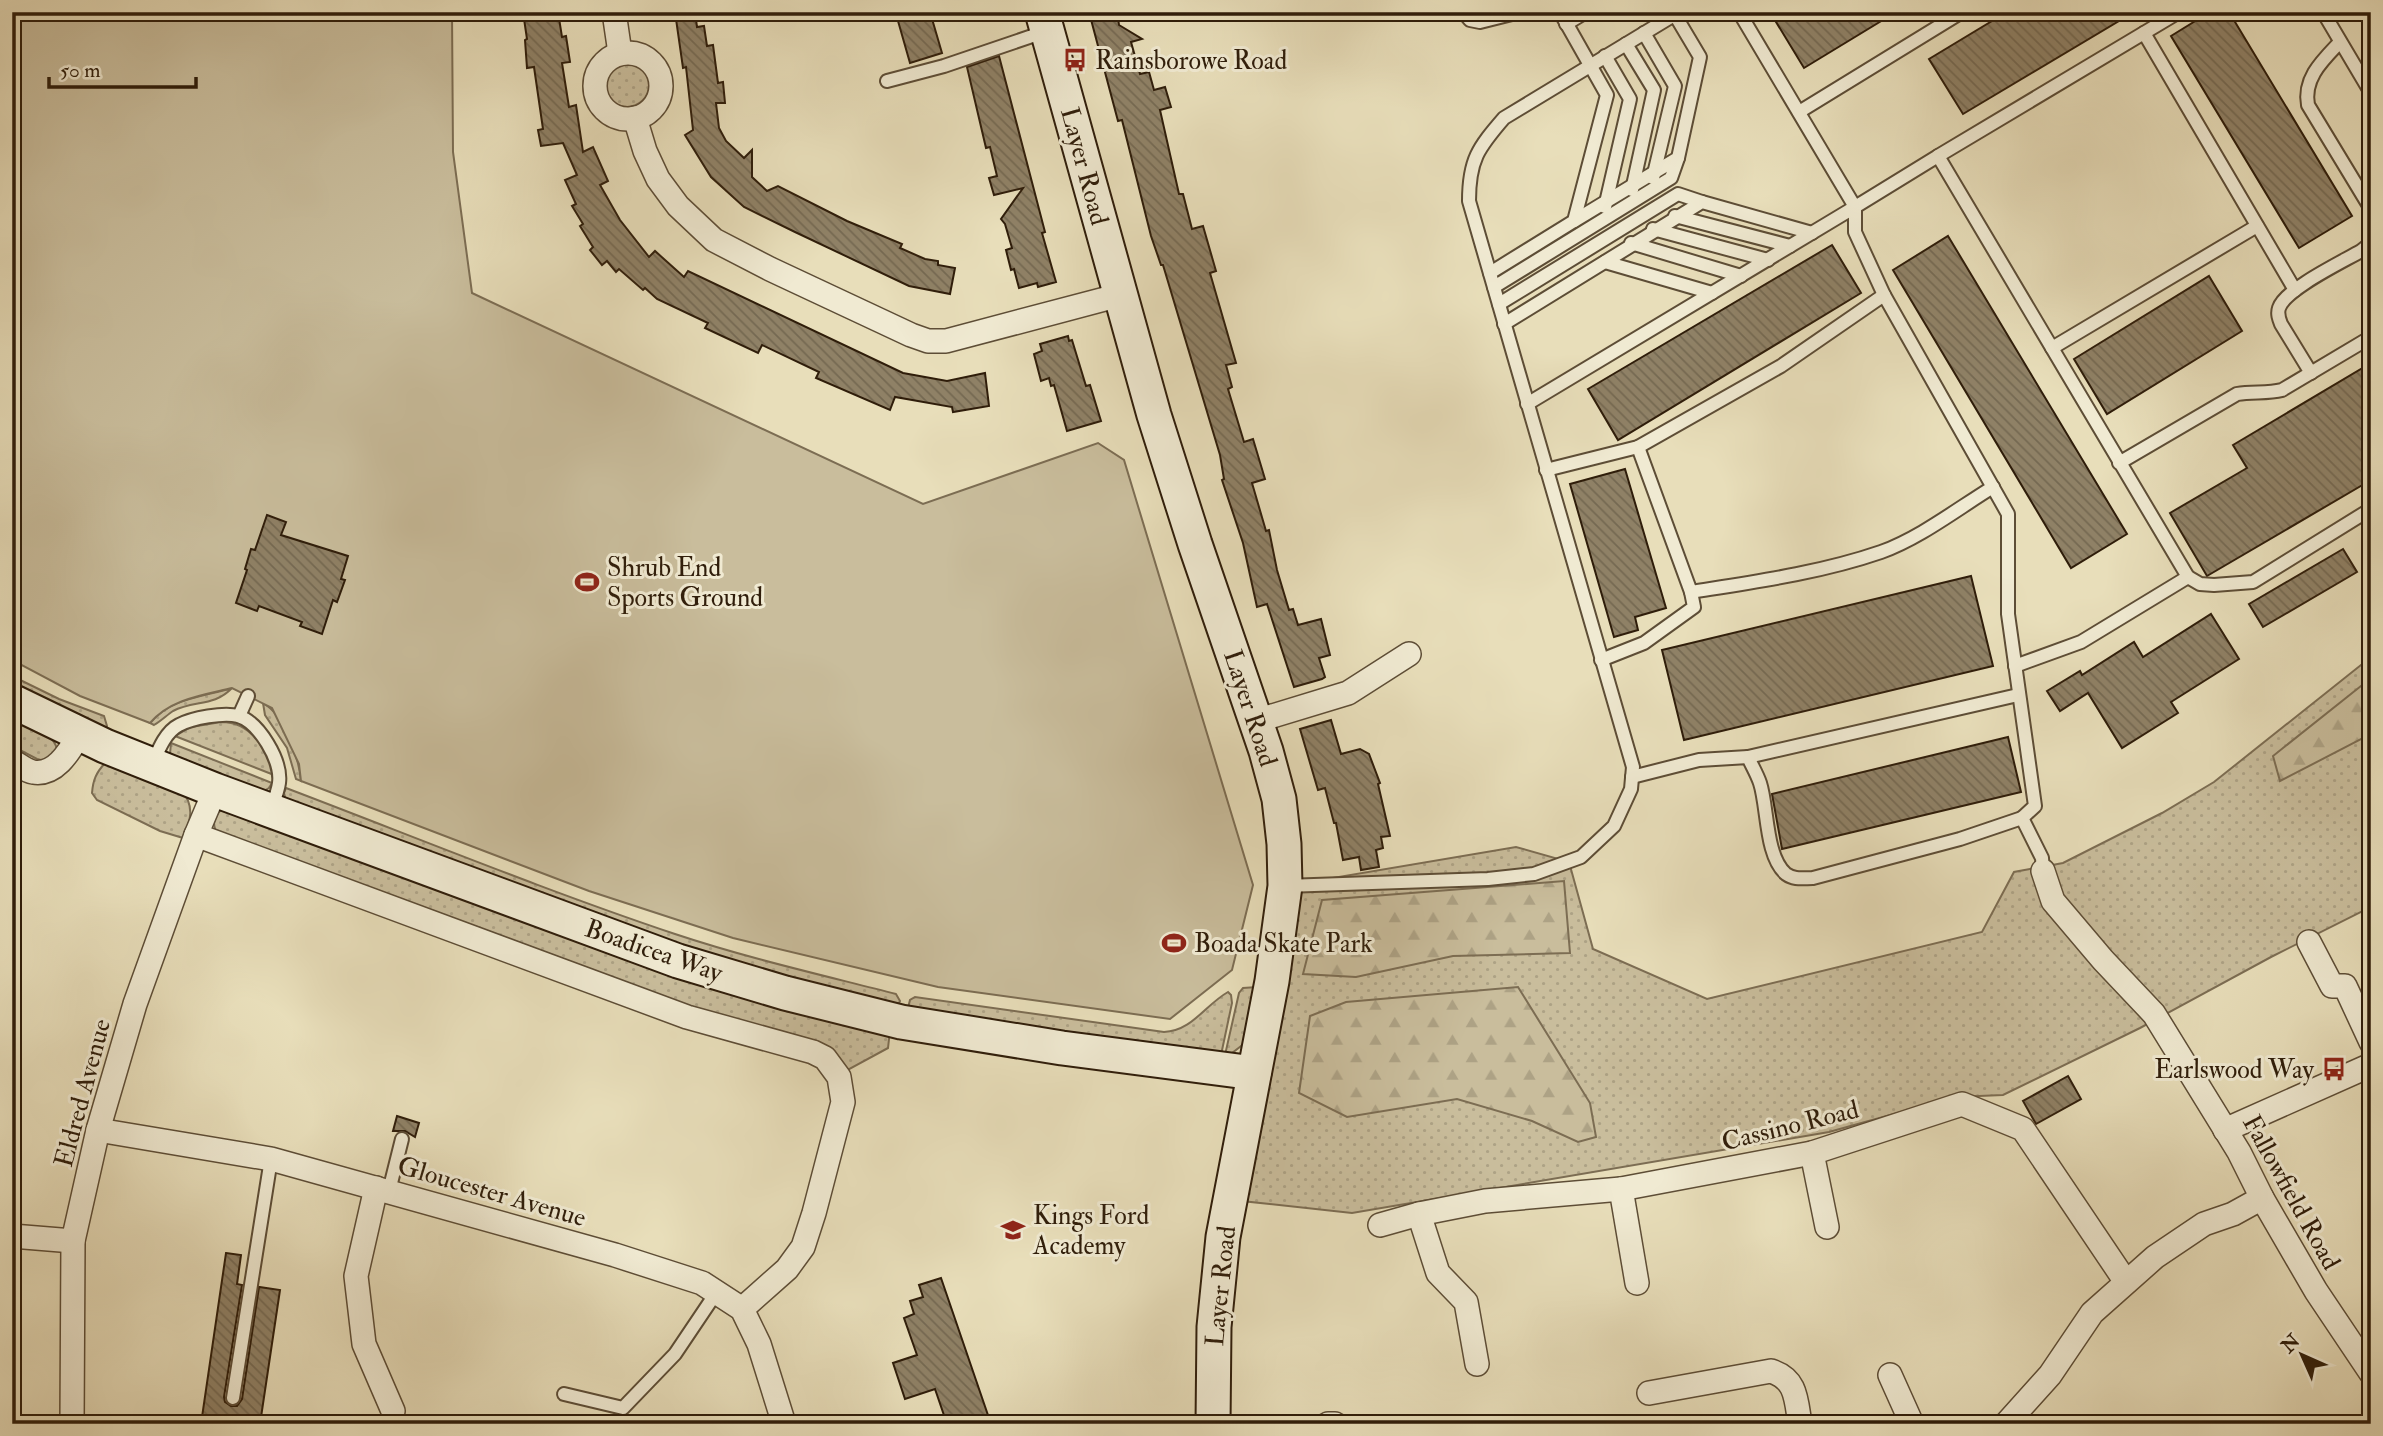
<svg xmlns="http://www.w3.org/2000/svg" width="2383" height="1436" viewBox="0 0 2383 1436" font-family="'IM FELL Double Pica',serif">
<style>
.grass{fill:url(#grass-dots);stroke:#7c6d53;stroke-width:2}
.forest{fill:url(#forest-firs);stroke:#7c6d53;stroke-width:2}
.pitch{fill:#c9bd9c;stroke:#7c6d53;stroke-width:2}
.building{fill:url(#building-back-hatch);stroke:#2f1d0a;stroke-width:2}
.lines{fill:none;stroke-linecap:round;stroke-linejoin:round}
.lane-casing{stroke:#5d4d36;stroke-width:16}
.street-casing{stroke:#5d4d36;stroke-width:26}
.secondary-casing{stroke:#2f1d0a;stroke-width:37}
.lane{stroke:#f0ead2;stroke-width:12}
.street{stroke:#f0ead2;stroke-width:23}
.secondary{stroke:#f0ead2;stroke-width:33}
.labels{text-anchor:middle;stroke-width:6;stroke-linejoin:round;paint-order:stroke}
.poi-label{font-size:26px;fill:#2f1d0a;stroke:#f0ead2;text-anchor:start}
.street-label{font-size:26px;fill:#2f1d0a;stroke:#f0ead2}
</style>
<defs>
<pattern id="grass-dots" width="8" height="8" patternUnits="userSpaceOnUse" patternTransform="scale(1.75)"><rect width="8" height="8" fill="#c9bd9c"/><path d="M2 2h.1M6 6h.1" fill="none" stroke="#ada285" stroke-width="1.8" stroke-linecap="round"/></pattern>
<pattern id="forest-firs" width="22" height="20" patternUnits="userSpaceOnUse" patternTransform="scale(1.75)"><rect width="22" height="20" fill="#c9bd9c"/><path d="M5 1l3.5 6h-7zM16 11l3.5 6h-7z" fill="#ada285"/></pattern>
<pattern id="building-back-hatch" width="6" height="6" patternUnits="userSpaceOnUse" patternTransform="scale(1.75)"><rect width="6" height="6" fill="#8f8166"/><path d="M-1 5l2 2M0 0l6 6M5-1l2 2" fill="none" stroke="#756952"/></pattern>
</defs>
<rect width="100%" height="100%" fill="#e8deba"/>
<filter id="stains"><feTurbulence type="fractalNoise" baseFrequency=".00286" numOctaves="4"/><feColorMatrix values="0 0 0 0 .2 0 0 0 0 .09 0 0 0 0 .02 0 0 0 .5 -.17"/></filter>
<radialGradient id="worn" r=".72"><stop offset=".6" stop-color="#630" stop-opacity="0"/><stop offset="1" stop-color="#630" stop-opacity=".3"/></radialGradient>
<g class="grass">
<circle cx="627" cy="85" r="22"/>
<polygon points="2371,657 2371,907 2271,957 2140,1028 2003,1095 1955,1097 1829,1132 1352,1213 1242,1201 1285,886 1516,847 1569,862 1593,949 1707,999 1982,932 2014,872 2063,863 2162,813 2214,782"/>
<polygon points="12,676 59,699 104,716 107,726 102,732 12,689"/>
<path d="M232,688C214,707 194,700 173,711C167,715 161,721 154,725L150,723C171,698 202,697 232,688Z"/>
<path d="M263,703C284,714 299,758 301,781L296,779L287,748L265,715Z"/>
<path d="M12,719C27,726 55,732 57,750L45,761L37,759L12,746Z"/>
<path d="M221,722C252,722 266,749 274,775L175,736L191,727Z"/>
<polygon points="171,743 272,783 269,788 262,792 170,754"/>
<path d="M105,763L181,790C195,805 191,821 183,838L160,831L97,800L92,793C93,780 96,773 105,763Z"/>
<path d="M286,788C415,837 544,890 675,934C747,958 822,975 896,994L900,1001L898,1005L707,960L286,801L284,793Z"/>
<path d="M222,809L890,1030L888,1048L844,1072L674,1005L219,837C212,826 212,818 222,809Z"/>
<polygon points="1257,987 1245,1043 1232,1053 1225,1055 1239,993 1243,988"/>
<path d="M1228,992L1231,995L1232,1003L1221,1055L908,1008L910,1000L915,997L1164,1032C1192,1031 1205,1005 1228,992Z"/>
</g>
<g class="forest">
<polygon points="2371,678 2371,734 2280,781 2273,756"/>
<polygon points="1564,881 1570,953 1453,956 1356,977 1303,974 1322,900"/>
<polygon points="1518,987 1590,1103 1596,1137 1578,1142 1532,1121 1457,1099 1347,1117 1299,1093 1310,1016 1346,1002"/>
</g>
<path class="pitch" d="M12,12H452L453,152L472,293L923,504L1098,443L1124,460L1253,885L1232,970L1170,1019L938,987L733,938L589,891L301,781L299,764L272,708L232,688C203,695 170,699 150,723L80,696L12,660Z"/>
<g class="building">
<polygon points="523,12 558,12 562,37 566,36 570,62 562,63 569,107 576,105 583,152 593,147 608,181 600,185 620,220 649,257 655,251 684,277 688,271 903,373 947,381 985,373 989,406 953,412 952,407 895,397 890,410 816,378 819,372 762,345 758,353 705,328 708,323 657,299 645,288 643,290 619,269 616,272 607,261 602,265 590,250 593,247 580,226 583,224 572,206 576,204 565,180 577,175 563,143 541,146 538,130 543,129 534,67 527,68 525,40 527,39"/>
<polygon points="675,12 695,12 697,27 704,26 707,46 713,45 718,83 723,82 725,103 716,103 719,128 726,141 744,158 752,150 752,177 767,191 778,186 847,221 902,244 900,248 925,259 938,261 938,265 955,268 950,294 909,286 795,232 744,207 711,177 685,135 693,130 686,67 683,68"/>
<polygon points="905,12 930,12 942,53 910,63 898,21 907,18"/>
<polygon points="1089,12 1117,12 1119,25 1142,39 1131,42 1140,74 1149,72 1154,90 1165,87 1171,107 1160,110 1179,194 1183,194 1192,229 1203,226 1216,271 1210,273 1236,363 1226,365 1232,387 1228,389 1244,442 1253,439 1265,479 1252,483 1266,531 1269,530 1277,570 1289,610 1293,609 1298,625 1321,619 1330,655 1319,658 1325,677 1322,679 1294,687 1267,604 1257,607 1243,543 1222,480 1224,479 1220,455 1163,265 1161,265 1151,236 1122,120 1118,121"/>
<polygon points="1770,12 1896,12 1804,68"/>
<polygon points="2007,12 2134,12 1963,114 1929,59"/>
<polygon points="2210,12 2229,12 2352,216 2299,248 2171,36"/>
<polygon points="999,56 1045,232 1042,233 1056,282 1038,287 1037,283 1019,288 1014,269 1011,270 1006,250 1012,248 1005,224 1001,219 1023,188 994,195 989,178 997,176 990,147 986,148 967,67"/>
<polygon points="1948,236 2127,534 2071,568 1893,270"/>
<polygon points="1832,245 1861,293 1618,440 1588,389"/>
<polygon points="2209,276 2242,331 2107,414 2074,359"/>
<polygon points="1068,336 1069,341 1072,340 1086,386 1090,385 1101,421 1067,431 1054,385 1051,386 1049,378 1041,381 1034,354 1042,351 1040,344"/>
<polygon points="2371,363 2371,480 2207,576 2170,513 2247,468 2233,445"/>
<polygon points="1625,469 1666,608 1635,617 1638,630 1614,637 1570,484"/>
<polygon points="267,515 286,522 281,535 348,556 341,579 345,580 337,602 333,600 322,634 300,626 302,622 259,606 257,611 236,603 247,570 245,569 251,549 255,550"/>
<polygon points="2343,549 2357,572 2263,627 2249,604"/>
<polygon points="1971,576 1993,666 1684,740 1662,650"/>
<polygon points="2211,614 2239,659 2171,702 2178,713 2122,748 2088,693 2060,711 2047,691 2080,671 2082,675 2134,642 2143,657"/>
<polygon points="1331,720 1341,754 1360,749 1369,754 1380,783 1378,784 1390,836 1381,837 1383,848 1376,850 1379,867 1361,870 1359,857 1343,860 1336,823 1334,823 1325,788 1318,790 1300,729"/>
<polygon points="2008,737 2021,792 1782,849 1772,794"/>
<polygon points="2068,1076 2081,1099 2036,1124 2023,1101"/>
<polygon points="397,1116 419,1123 415,1137 405,1131 393,1131"/>
<polygon points="226,1253 241,1255 237,1284 242,1285 224,1397 225,1402 231,1406 237,1406 242,1399 259,1287 280,1290 260,1424 201,1424"/>
<polygon points="941,1278 991,1424 947,1424 935,1389 905,1399 893,1363 917,1355 904,1318 914,1314 910,1301 923,1297 919,1285"/>
</g>
<g class="lines">
<g class="lane-casing">
<g id="lane">
<polyline points="1463,12 1470,20 1480,22 1520,12"/>
<polyline points="1739,12 1855,207 1938,156 2188,577 2081,642 2015,666"/>
<polyline points="2323,12 2371,93"/>
<polyline points="1566,24 1586,12"/>
<polyline points="1644,33 1675,86 1653,178"/>
<polyline points="2144,33 2295,290"/>
<path d="M2340,42C2323,60 2303,78 2308,105L2371,209"/>
<polyline points="1626,44 1654,90 1632,190"/>
<polyline points="887,81 944,66 1047,31"/>
<polyline points="1799,112 1962,12"/>
<polyline points="1938,156 2179,12"/>
<polyline points="1605,207 1630,99 1605,56"/>
<polyline points="1675,216 1790,246"/>
<polyline points="1574,221 1678,158 1700,57 1675,15"/>
<polyline points="1653,229 1768,260"/>
<polyline points="1631,243 1741,276"/>
<polyline points="1605,262 1712,293"/>
<polyline points="1490,273 1574,221 1607,95 1560,12"/>
<polyline points="1494,287 1671,178 1678,158"/>
<polyline points="1499,304 1678,194 1702,202"/>
<polyline points="1504,324 1702,202 1812,233"/>
<polyline points="2052,348 2257,226"/>
<path d="M2311,373L2281,324C2279,319 2277,314 2279,308C2285,289 2342,262 2361,251L2371,243"/>
<polyline points="1527,404 1855,207 1855,232 1884,295 2008,514 2008,614 2035,806 2022,818"/>
<path d="M1638,447L1691,592C1754,582 1820,573 1881,552C1920,538 1957,509 1993,487"/>
<path d="M2119,463L2237,394C2252,391 2267,394 2282,390L2371,337"/>
<polyline points="1546,470 1638,447 1781,366 1884,295"/>
<polyline points="2188,577 2200,584 2214,585 2253,582 2371,509"/>
<polyline points="1601,660 1644,643 1694,607 1691,592"/>
<polyline points="239,716 248,696"/>
<polyline points="1748,757 2018,695"/>
<path d="M152,765C158,751 165,732 179,725C192,718 224,712 238,716C259,722 282,761 279,783C278,791 274,801 271,809"/>
<path d="M1632,777L1699,760L1748,757C1752,766 1757,774 1760,783C1768,807 1765,856 1786,874C1794,880 1803,878 1813,878L1960,839L2022,818L2042,858L2043,871"/>
<path d="M1285,886L1488,879L1534,874L1581,857L1614,826L1631,789L1633,767L1469,201C1469,160 1478,148 1504,118L1679,12"/>
<polyline points="389,1191 402,1139"/>
<polyline points="564,1394 623,1408 675,1354 716,1293"/>
<polyline points="233,1398 271,1159"/>
</g>
</g>
<g class="street-casing">
<g id="street">
<polyline points="614,12 620,53"/>
<circle cx="628" cy="86" r="33"/>
<polyline points="635,118 645,151 658,179 678,206 714,240 770,269 911,335 928,341 946,341 1120,295"/>
<polyline points="1256,721 1348,693 1409,654"/>
<path d="M12,761C18,764 26,771 33,772C56,776 70,750 79,735"/>
<polyline points="196,835 687,1017 813,1052 825,1058 839,1077 843,1102 814,1213 803,1247 787,1269 742,1309"/>
<polyline points="2043,871 2053,901 2103,960 2154,1014 2239,1152 2262,1198 2316,1291 2371,1373"/>
<polyline points="2309,942 2332,986 2345,986 2371,1042"/>
<polyline points="98,1130 271,1159 615,1255 702,1283 742,1309 759,1344 784,1424"/>
<polyline points="2225,1130 2371,1065"/>
<polyline points="1812,1153 1827,1227"/>
<polyline points="376,1188 356,1276 364,1344 393,1411"/>
<polyline points="1621,1189 1637,1283"/>
<polyline points="1419,1214 1438,1273 1466,1302 1477,1364"/>
<polyline points="1380,1225 1419,1214 1485,1201 1621,1189 1812,1153 1962,1104 2023,1129 2126,1282"/>
<polyline points="12,1236 73,1241"/>
<polyline points="1890,1375 1912,1424"/>
<path d="M1649,1393L1771,1371C1797,1379 1796,1400 1800,1424"/>
<polyline points="72,1424 73,1241 98,1130 135,1004 196,835 215,790"/>
<polyline points="1328,1424 1335,1424"/>
<polyline points="2006,1424 2050,1375 2092,1313 2155,1257 2204,1224 2233,1214 2262,1198"/>
</g>
</g>
<g class="secondary-casing">
<g id="secondary">
<polyline points="1042,12 1154,415 1195,544 1266,751 1279,799 1284,844 1285,886 1272,981 1223,1237 1214,1327 1213,1424"/>
<polyline points="12,701 105,746 215,790 678,961 785,993 901,1022 1062,1048 1254,1073"/>
</g>
</g>
<use href="#lane" class="lane"/>
<use href="#street" class="street"/>
<use href="#secondary" class="secondary"/>
</g>
<defs>
<g id="bus-bare" transform="scale(1.89)"><path d="M-5-6H5V4H4V6H2V4H-2V6H-4V4H-5ZM-3.5-4V0h7V-4ZM-3.5 1.2v1.5H-2V1.2ZM2 1.2v1.5H3.5V1.2Z" fill="#8f2418" stroke="#f0ead2" stroke-width="2.5" paint-order="stroke"/></g>
<g id="stadium-bare" transform="scale(1.89)"><path d="M0-5a6.5 5 0 1 0 0 10a6.5 5 0 1 0 0-10ZM-3.5-1.8h7v3.6h-7Z" fill="#8f2418" stroke="#f0ead2" stroke-width="2.5" paint-order="stroke"/></g>
<g id="school-bare" transform="scale(1.89)"><path d="M0-5L7-2L0 1L-7-2ZM-4 1L0 2.5L4 1V4Q0 6-4 4Z" fill="#8f2418" stroke="#f0ead2" stroke-width="2.5" paint-order="stroke"/></g>
</defs>
<g fill-rule="evenodd">
<use href="#bus-bare" x="1075" y="60"/>
<use href="#stadium-bare" x="587" y="582"/>
<use href="#stadium-bare" x="1174" y="943"/>
<use href="#bus-bare" x="2334" y="1069"/>
<use href="#school-bare" x="1013" y="1230"/>
</g>
<g class="labels">
<g class="poi-label">
<text x="1095" y="69">Rainsborowe Road</text>
<text x="607" y="576">Shrub End<tspan x="607" dy="30">Sports Ground</tspan></text>
<text x="1194" y="952">Boada Skate Park</text>
<text x="2314" y="1078" text-anchor="end">Earlswood Way</text>
<text x="1033" y="1224">Kings Ford<tspan x="1033" dy="30">Academy</tspan></text>
</g>
<g class="street-label">
<text transform="translate(1085 166) rotate(75)" y="9">Layer Road</text>
<text transform="translate(1251 708) rotate(72)" y="9">Layer Road</text>
<text transform="translate(654 950) rotate(19)" y="9">Boadicea Way</text>
<text transform="translate(82 1093) rotate(-75)" y="9">Eldred Avenue</text>
<text transform="translate(1790 1125) rotate(-14)" y="9">Cassino Road</text>
<text transform="translate(492 1191) rotate(16)" y="9">Gloucester Avenue</text>
<text transform="translate(2292 1192) rotate(61)" y="9">Fallowfield Road</text>
<text transform="translate(1220 1286) rotate(-84)" y="9">Layer Road</text>
</g>
</g>
<rect width="2383" height="1436" fill="none" stroke="#e8deba" stroke-width="42"/>
<rect x="14" y="14" width="2355" height="1408" fill="none" stroke="#2f1d0a" stroke-width="3.5"/>
<rect x="21" y="21" width="2341" height="1394" fill="none" stroke="#2f1d0a" stroke-width="2"/>
<g transform="translate(2302 1355) rotate(315)" stroke="#f0ead2" stroke-width="5" paint-order="stroke">
<path d="M0-5L12 26L0 18L-12 26Z" fill="#2f1d0a"/>
<text y="-10" font-size="19" font-weight="bold" text-anchor="middle" fill="#2f1d0a">N</text>
</g>
<path d="M49 77v10h147v-10" fill="none" stroke="#2f1d0a" stroke-width="3.5"/>
<text x="60" y="77" font-size="21" fill="#2f1d0a" stroke="#f0ead2" stroke-width="5" paint-order="stroke">50 m</text>
<rect width="100%" height="100%" filter="url(#stains)"/>
<rect width="100%" height="100%" fill="url(#worn)"/>
</svg>
